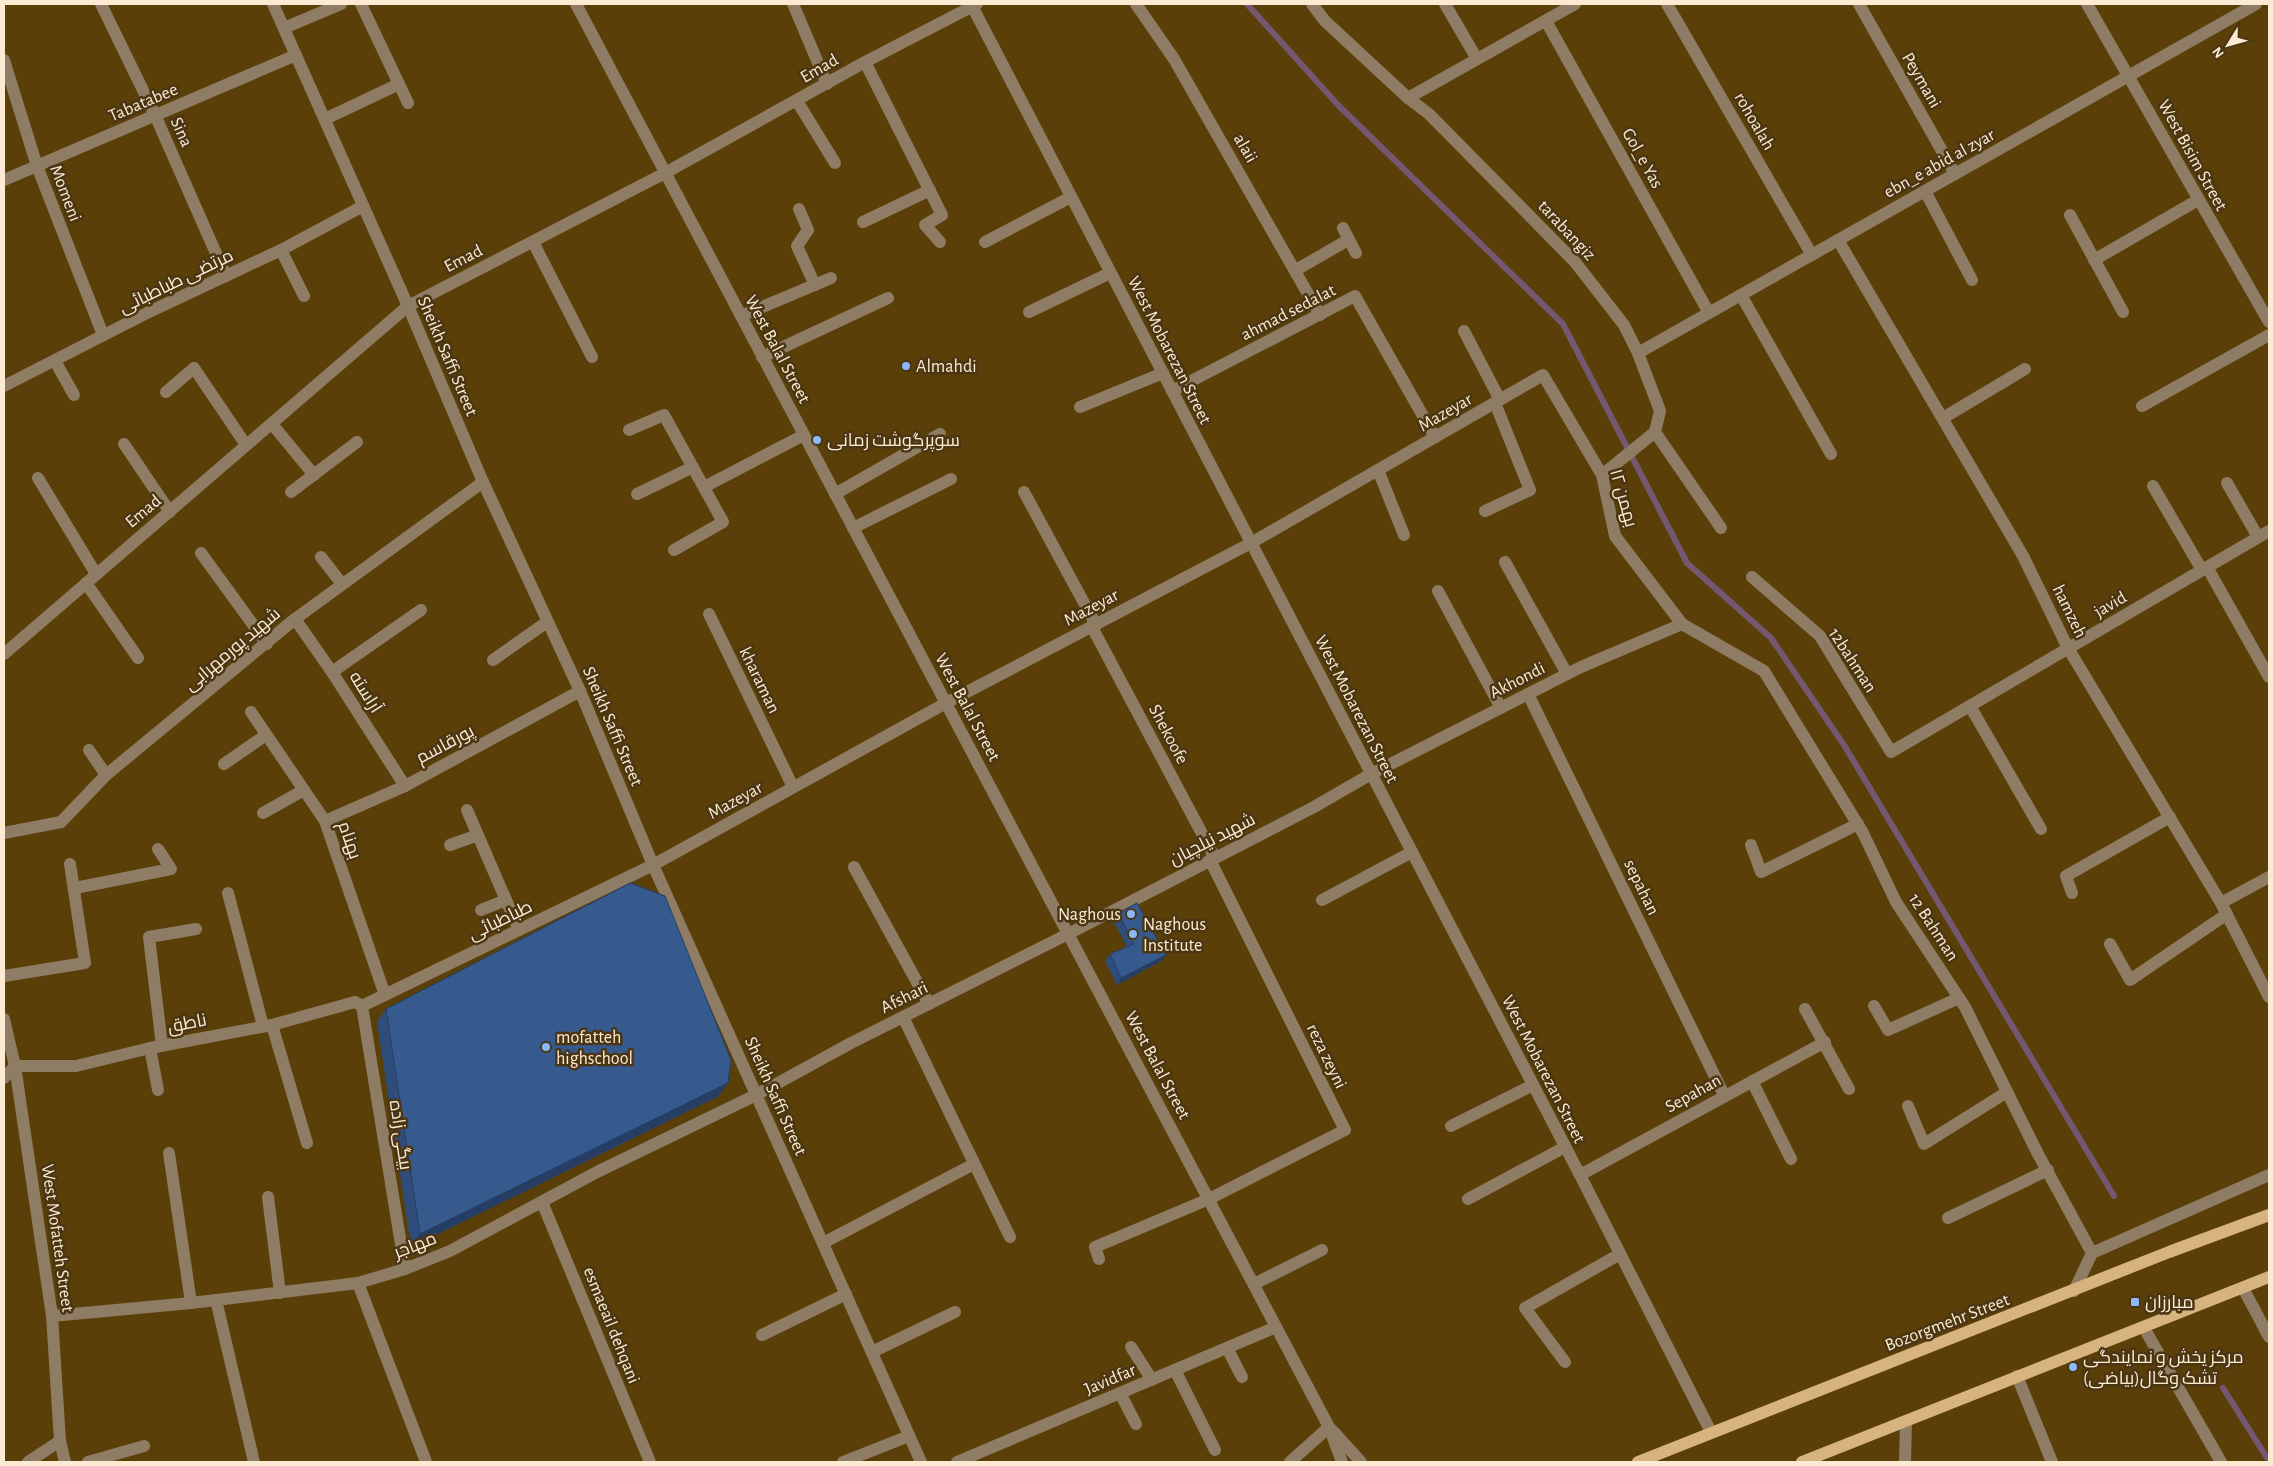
<svg xmlns="http://www.w3.org/2000/svg" width="2273" height="1466" viewBox="0 0 2273 1466" font-family="'Alegreya Sans',Cairo,sans-serif">
<style>
.lines{fill:none;stroke-linecap:round;stroke-linejoin:round}
.stream{stroke:#765771;stroke-width:6}
.minor{stroke:#8e7d64;stroke-width:12}
.major{stroke:#d6b37f;stroke-width:12}
.wall{fill:#2e4d7a}
.shaded-wall{fill:#263e63}
.building{fill:#36598e;stroke:#263e63}
.poi-dot{fill:#8cb9fc;stroke:#4b3614;stroke-width:2}
.labels{text-anchor:middle;stroke-width:5;stroke-linejoin:round;paint-order:stroke}
.street-label{font-size:18px;fill:#fcebd2;stroke:#4b3614}
.poi-label{font-size:18px;fill:#fcebd2;stroke:#4b3614;text-anchor:start}
</style>
<rect width="100%" height="100%" fill="#5b3f08"/>
<g class="lines">
<g class="stream">
<polyline points="1247,4 1338,105 1563,324 1687,563 1771,638 1844,745 2114,1196"/>
<polyline points="2223,1388 2269,1461"/>
</g>
<g class="minor">
<polyline points="101,4 155,115 226,276"/>
<polyline points="273,4 408,306 483,482 580,691 653,865 921,1462"/>
<polyline points="361,4 408,103"/>
<polyline points="576,4 1329,1427 1342,1462"/>
<polyline points="793,4 827,84"/>
<polyline points="971,4 1580,1175 1711,1432"/>
<polyline points="1136,4 1174,59 1320,315"/>
<polyline points="1312,4 1325,21 1408,98 1429,114 1575,262 1624,325 1638,353 1660,411 1655,432 1721,528"/>
<polyline points="1445,4 1477,59"/>
<polyline points="1667,4 1812,255"/>
<polyline points="1859,4 1955,174"/>
<polyline points="2087,4 2269,322"/>
<polyline points="1546,21 1709,313"/>
<polyline points="284,28 341,4"/>
<polyline points="4,60 37,166 103,335"/>
<polyline points="865,62 942,215 925,225 940,242"/>
<polyline points="1408,98 1575,4"/>
<polyline points="797,101 835,163"/>
<polyline points="325,119 399,84"/>
<polyline points="4,180 296,55"/>
<polyline points="1925,191 1972,280"/>
<polyline points="799,209 808,230 797,246 815,285"/>
<polyline points="2070,215 2123,312"/>
<polyline points="863,222 930,190"/>
<polyline points="1343,228 1356,253"/>
<polyline points="1838,240 2023,556 2068,648 2221,903 2269,997"/>
<polyline points="533,242 592,357"/>
<polyline points="985,242 1071,197"/>
<polyline points="281,250 304,296"/>
<polyline points="2094,260 2198,200"/>
<polyline points="1296,270 1348,240"/>
<polyline points="1741,295 1831,454"/>
<polyline points="1029,312 1110,273"/>
<polyline points="741,316 831,278"/>
<polyline points="1464,331 1500,400"/>
<polyline points="1638,353 2256,4"/>
<polyline points="762,357 888,298"/>
<polyline points="55,361 74,395"/>
<polyline points="4,386 149,312 281,250 363,206"/>
<polyline points="1172,391 1355,296 1435,437"/>
<polyline points="166,392 194,368 246,445"/>
<polyline points="2142,406 2269,335"/>
<polyline points="1080,407 1163,373"/>
<polyline points="1943,418 2025,369"/>
<polyline points="272,424 314,475"/>
<polyline points="629,430 664,415 723,522 674,550"/>
<polyline points="124,444 170,512"/>
<polyline points="1378,470 1404,535"/>
<polyline points="1602,475 1655,432"/>
<polyline points="38,478 96,574"/>
<polyline points="2227,483 2258,537"/>
<polyline points="2153,486 2202,570"/>
<polyline points="704,487 804,435"/>
<polyline points="291,492 357,442"/>
<polyline points="1024,492 1096,625"/>
<polyline points="637,494 693,467"/>
<polyline points="835,494 940,434"/>
<polyline points="1485,511 1530,490 1495,403"/>
<polyline points="853,528 951,479"/>
<polyline points="201,553 267,644"/>
<polyline points="321,557 342,584"/>
<polyline points="1505,562 1567,674"/>
<polyline points="2207,567 2269,677"/>
<polyline points="1752,577 1820,636 1891,752 2269,531"/>
<polyline points="86,583 138,658"/>
<polyline points="1438,591 1501,708"/>
<polyline points="709,614 793,787"/>
<polyline points="295,619 332,672 405,786"/>
<polyline points="1092,627 1215,858"/>
<polyline points="4,654 408,306 665,173 865,62 977,4"/>
<polyline points="493,660 547,622"/>
<polyline points="332,672 421,610"/>
<polyline points="1528,694 1724,1095"/>
<polyline points="1970,706 2041,829"/>
<polyline points="251,712 325,821 385,995"/>
<polyline points="89,750 106,775"/>
<polyline points="224,764 266,735"/>
<polyline points="467,810 519,930"/>
<polyline points="263,813 304,790"/>
<polyline points="325,821 405,786 580,691"/>
<polyline points="4,833 61,822 106,775 295,619 483,482"/>
<polyline points="450,845 478,835"/>
<polyline points="1751,845 1761,872 1858,824"/>
<polyline points="854,867 929,1004"/>
<polyline points="75,888 171,869 158,849"/>
<polyline points="228,893 263,1026"/>
<polyline points="2072,893 2066,876 2170,817"/>
<polyline points="1322,900 1412,852"/>
<polyline points="2221,903 2269,877"/>
<polyline points="481,910 506,900"/>
<polyline points="2110,944 2130,980 2227,914"/>
<polyline points="4,976 85,963 70,864"/>
<polyline points="362,1006 653,865 946,703 1251,543 1543,375 1602,475 1615,536 1682,624 1764,671 1863,833 1896,902 1965,1007 2038,1154 2092,1253 2074,1291"/>
<polyline points="362,1006 405,1269"/>
<polyline points="1874,1006 1888,1030 1959,998"/>
<polyline points="1805,1009 1849,1089"/>
<polyline points="903,1017 1010,1237"/>
<polyline points="4,1019 15,1066 52,1316 60,1441 65,1462"/>
<polyline points="272,1025 307,1143"/>
<polyline points="162,1046 149,937 196,929"/>
<polyline points="150,1048 158,1090"/>
<polyline points="4,1078 15,1066 76,1066 150,1048 272,1025 355,1002 362,1006"/>
<polyline points="1752,1081 1791,1159"/>
<polyline points="1908,1106 1924,1144 2007,1092"/>
<polyline points="1451,1126 1533,1085"/>
<polyline points="169,1153 191,1303"/>
<polyline points="1580,1175 1825,1042"/>
<polyline points="268,1197 280,1293"/>
<polyline points="1468,1199 1565,1147"/>
<polyline points="542,1202 650,1462"/>
<polyline points="1948,1218 2048,1170"/>
<polyline points="823,1243 974,1164"/>
<polyline points="2092,1253 2269,1175"/>
<polyline points="1099,1259 1095,1247 1209,1199 1345,1130 1210,860"/>
<polyline points="358,1283 426,1462"/>
<polyline points="1254,1284 1322,1250"/>
<polyline points="2243,1288 2269,1337"/>
<polyline points="216,1300 254,1462"/>
<polyline points="52,1316 191,1303 358,1283 405,1269 450,1251 597,1172 756,1095 851,1043 1068,934 1314,807 1371,774 1581,667 1682,624"/>
<polyline points="2144,1328 2221,1462"/>
<polyline points="762,1335 846,1294"/>
<polyline points="1131,1347 1152,1380"/>
<polyline points="1227,1348 1242,1377"/>
<polyline points="872,1352 955,1312"/>
<polyline points="1565,1362 1525,1308 1620,1254"/>
<polyline points="1175,1370 1215,1450"/>
<polyline points="2017,1376 2052,1462"/>
<polyline points="1120,1393 1136,1424"/>
<polyline points="1333,1431 1361,1462"/>
<polyline points="28,1462 60,1441"/>
<polyline points="88,1462 144,1446"/>
<polyline points="843,1462 909,1436"/>
<polyline points="957,1462 1276,1327"/>
<polyline points="1290,1462 1329,1427"/>
<polyline points="1905,1462 1906,1421"/>
</g>
<g class="major">
<polyline points="1638,1462 2169,1252 2269,1215"/>
<polyline points="1802,1462 2269,1277"/>
</g>
</g>
<g class="wall">
<polygon points="1118,913 1161,961 1117,985 1105,961 1110,954 1127,947 1113,920"/>
<polygon points="386,1009 719,1096 411,1247 377,1022"/>
</g>
<g class="shaded-wall">
<polygon points="1166,955 1161,961 1117,985 1121,978"/>
<polygon points="728,1083 719,1096 411,1247 420,1234"/>
</g>
<g class="building">
<polygon points="630,883 665,896 731,1060 728,1083 420,1234 386,1009"/>
<polygon points="1137,903 1166,955 1121,978 1110,954 1134,944 1118,913"/>
</g>
<g class="poi-dot">
<circle cx="906" cy="366" r="5"/>
<circle cx="817" cy="440" r="5"/>
<circle cx="1131" cy="914" r="5"/>
<circle cx="1133" cy="934" r="5"/>
<circle cx="546" cy="1047" r="5"/>
<rect x="2130" y="1297" width="10" height="10" rx="2.5"/>
<circle cx="2073" cy="1367" r="5"/>
</g>
<g class="labels">
<g class="street-label">
<text transform="translate(819 68) rotate(-30)" y="6">Emad</text>
<text transform="translate(1922 80) rotate(60)" y="6">Peymani</text>
<text transform="translate(143 102) rotate(-23)" y="6">Tabatabee</text>
<text transform="translate(1755 121) rotate(60)" y="6">rohoalah</text>
<text transform="translate(182 132) rotate(66)" y="6">Sina</text>
<text transform="translate(1246 148) rotate(60)" y="6">alaii</text>
<text transform="translate(2193 155) rotate(61)" y="6">West Bisim Street</text>
<text transform="translate(1643 158) rotate(61)" y="6">Gol_e Yas</text>
<text transform="translate(1939 163) rotate(-29)" y="6">ebn_e abid al zyar</text>
<text transform="translate(66 193) rotate(69)" y="6">Momeni</text>
<text transform="translate(1567 230) rotate(47)" y="6">tarabangiz</text>
<text transform="translate(463 258) rotate(-27)" y="6">Emad</text>
<text transform="translate(176 281) rotate(-26)" y="6">مرتضی طباطبائی</text>
<text transform="translate(1288 312) rotate(-27)" y="6">ahmad sedalat</text>
<text transform="translate(778 349) rotate(62)" y="6">West Balal Street</text>
<text transform="translate(1170 350) rotate(63)" y="6">West Mobarezan Street</text>
<text transform="translate(448 356) rotate(67)" y="6">Sheikh Saffi Street</text>
<text transform="translate(1445 412) rotate(-30)" y="6">Mazeyar</text>
<text transform="translate(1624 498) rotate(74)" y="6">۱۲ بهمن</text>
<text transform="translate(143 511) rotate(-40)" y="6">Emad</text>
<text transform="translate(2110 604) rotate(-30)" y="6">javid</text>
<text transform="translate(1091 607) rotate(-28)" y="6">Mazeyar</text>
<text transform="translate(2070 611) rotate(64)" y="6">hamzeh</text>
<text transform="translate(232 649) rotate(-40)" y="6">شهید پورمهرابی</text>
<text transform="translate(1853 660) rotate(57)" y="6">12bahman</text>
<text transform="translate(760 680) rotate(64)" y="6">kharaman</text>
<text transform="translate(1517 680) rotate(-27)" y="6">Akhondi</text>
<text transform="translate(366 692) rotate(58)" y="6">آراسته</text>
<text transform="translate(968 707) rotate(62)" y="6">West Balal Street</text>
<text transform="translate(1357 709) rotate(63)" y="6">West Mobarezan Street</text>
<text transform="translate(613 726) rotate(67)" y="6">Sheikh Saffi Street</text>
<text transform="translate(1169 734) rotate(62)" y="6">Shekoofe</text>
<text transform="translate(445 744) rotate(-28)" y="6">پورقاسم</text>
<text transform="translate(735 800) rotate(-29)" y="6">Mazeyar</text>
<text transform="translate(1212 839) rotate(-27)" y="6">شهید نیلچیان</text>
<text transform="translate(350 840) rotate(71)" y="6">بهنام</text>
<text transform="translate(1642 887) rotate(64)" y="6">sepahan</text>
<text transform="translate(500 920) rotate(-26)" y="6">طباطبائی</text>
<text transform="translate(1934 927) rotate(57)" y="6">12 Bahman</text>
<text transform="translate(904 997) rotate(-26)" y="6">Afshari</text>
<text transform="translate(187 1023) rotate(-11)" y="6">ناطق</text>
<text transform="translate(1327 1056) rotate(64)" y="6">reza zeyni</text>
<text transform="translate(1158 1065) rotate(62)" y="6">West Balal Street</text>
<text transform="translate(1544 1069) rotate(63)" y="6">West Mobarezan Street</text>
<text transform="translate(1693 1093) rotate(-29)" y="6">Sepahan</text>
<text transform="translate(776 1096) rotate(66)" y="6">Sheikh Saffi Street</text>
<text transform="translate(401 1135) rotate(81)" y="6">بیگی زاده</text>
<text transform="translate(58 1238) rotate(82)" y="6">West Mofatteh Street</text>
<text transform="translate(415 1245) rotate(-21)" y="6">مهاجر</text>
<text transform="translate(1947 1322) rotate(-21)" y="6">Bozorgmehr Street</text>
<text transform="translate(612 1325) rotate(68)" y="6">esmaeail dehqani</text>
<text transform="translate(1110 1379) rotate(-23)" y="6">Javidfar</text>
</g>
<g class="poi-label">
<text x="916" y="372">Almahdi</text>
<text x="827" y="446">سوپرگوشت زمانی</text>
<text x="1121" y="920" text-anchor="end">Naghous</text>
<text x="1143" y="930">Naghous<tspan x="1143" dy="21">Institute</tspan></text>
<text x="556" y="1043">mofatteh<tspan x="556" dy="21">highschool</tspan></text>
<text x="2145" y="1308">مبارزان</text>
<text x="2083" y="1363">مرکز پخش و نمایندگی<tspan x="2083" dy="21">تشک وگال(بیاضی)</tspan></text>
</g>
</g>
<rect width="2273" height="1466" fill="none" stroke="#fcebd2" stroke-width="10"/>
<g transform="translate(2228 45) rotate(233)" stroke="#4b3614" stroke-width="4" paint-order="stroke">
<path d="M0-4L9 19L0 12L-9 19Z" fill="#fcebd2"/>
<text y="-8" font-size="14" font-weight="bold" text-anchor="middle" fill="#fcebd2">N</text>
</g>
</svg>
